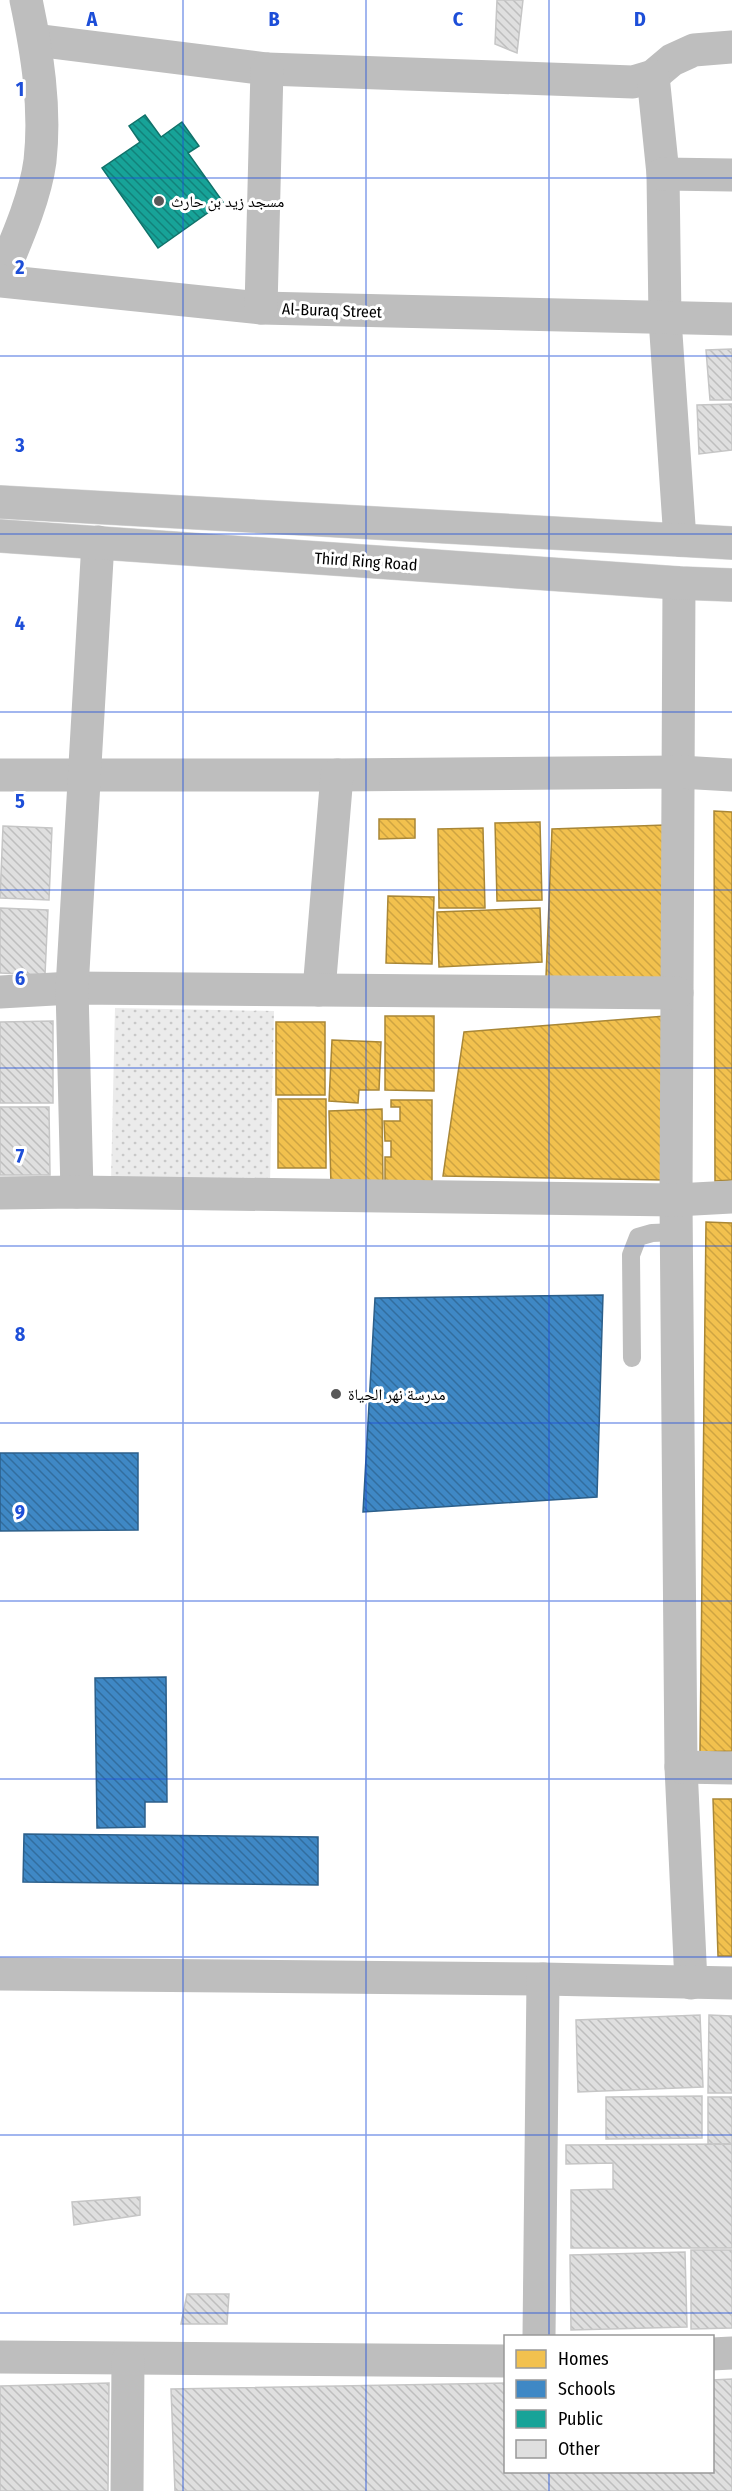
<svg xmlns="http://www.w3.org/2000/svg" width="732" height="2491" viewBox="0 0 732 2491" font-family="'Fira Sans Condensed','Noto Naskh Arabic',sans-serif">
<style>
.grass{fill:url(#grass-dots)}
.homes{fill:url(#homes-back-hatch);stroke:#a98737;stroke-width:1.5}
.schools{fill:url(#schools-back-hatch);stroke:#2c5f8a;stroke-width:1.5}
.public{fill:url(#public-back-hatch);stroke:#10726a;stroke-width:1.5}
.building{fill:url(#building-back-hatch);stroke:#c6c6c6;stroke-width:1.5}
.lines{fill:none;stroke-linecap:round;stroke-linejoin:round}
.trunk-casing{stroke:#dbdbdb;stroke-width:34}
.service{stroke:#bebebe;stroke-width:18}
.minor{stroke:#bebebe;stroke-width:33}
.trunk{stroke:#bebebe;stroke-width:33}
.grid{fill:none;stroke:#1d4ed8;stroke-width:1.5;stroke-opacity:0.55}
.poi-dot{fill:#595959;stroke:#fff;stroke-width:2}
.labels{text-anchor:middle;stroke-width:6;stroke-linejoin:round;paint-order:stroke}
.poi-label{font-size:16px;fill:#000;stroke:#fff;text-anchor:start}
.street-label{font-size:16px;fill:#000;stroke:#fff}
.grid-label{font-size:20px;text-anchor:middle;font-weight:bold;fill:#1d4ed8;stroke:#fff;stroke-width:6;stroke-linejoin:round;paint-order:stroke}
</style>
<defs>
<pattern id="grass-dots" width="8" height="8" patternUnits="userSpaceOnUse" patternTransform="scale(1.5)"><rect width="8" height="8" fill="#ebebeb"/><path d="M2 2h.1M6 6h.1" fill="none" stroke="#c8c8c8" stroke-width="1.8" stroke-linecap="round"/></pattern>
<pattern id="homes-back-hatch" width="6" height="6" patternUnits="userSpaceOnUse" patternTransform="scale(1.5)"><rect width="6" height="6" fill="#f2c14e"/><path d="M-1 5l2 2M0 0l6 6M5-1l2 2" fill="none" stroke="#cea442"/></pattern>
<pattern id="schools-back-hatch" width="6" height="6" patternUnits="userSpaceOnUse" patternTransform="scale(1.5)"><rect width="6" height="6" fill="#3f88c5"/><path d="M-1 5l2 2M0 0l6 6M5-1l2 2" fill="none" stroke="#326d9e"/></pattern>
<pattern id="public-back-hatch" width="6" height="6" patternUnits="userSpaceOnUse" patternTransform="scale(1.5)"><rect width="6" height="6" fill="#17a398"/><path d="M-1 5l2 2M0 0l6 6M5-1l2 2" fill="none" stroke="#12827a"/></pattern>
<pattern id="building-back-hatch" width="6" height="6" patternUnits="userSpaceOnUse" patternTransform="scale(1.5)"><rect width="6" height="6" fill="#dfdfdf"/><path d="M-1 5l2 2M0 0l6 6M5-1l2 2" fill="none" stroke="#bebebe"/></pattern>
</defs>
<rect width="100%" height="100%" fill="#fff"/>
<polygon class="grass" points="115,1008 274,1011 270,1184 111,1182"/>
<g class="homes">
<polygon points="714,811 732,812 732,1180 715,1181"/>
<polygon points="379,819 415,819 415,838 379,839"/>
<polygon points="540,822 542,900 497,901 495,823"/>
<polygon points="665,825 667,978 546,977 552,829"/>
<polygon points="483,828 485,908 439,908 438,829"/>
<polygon points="388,896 434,897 432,964 386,963"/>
<polygon points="540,908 542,962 439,967 437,912"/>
<polygon points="385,1016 434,1016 434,1091 385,1090"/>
<polygon points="665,1016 664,1180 443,1176 464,1032"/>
<rect x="276" y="1022" width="49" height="73"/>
<polygon points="332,1040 381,1042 379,1090 359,1090 358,1103 329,1101"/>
<rect x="278" y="1099" width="48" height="69"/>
<polygon points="391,1100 432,1100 432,1185 385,1185 385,1157 391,1157 391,1141 385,1141 384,1121 400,1121 400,1107 391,1107"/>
<polygon points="382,1109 383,1185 331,1186 329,1111"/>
<polygon points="706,1222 732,1223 732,1751 700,1752"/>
<polygon points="713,1799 732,1799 732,1956 718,1956"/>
</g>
<g class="schools">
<polygon points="603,1295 597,1497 363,1512 375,1298"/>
<polygon points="0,1453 138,1453 138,1530 0,1531"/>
<polygon points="166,1677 167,1802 145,1802 145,1827 97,1828 95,1678"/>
<polygon points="24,1834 318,1837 318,1885 23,1882"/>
</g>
<polygon class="public" points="145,115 161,137 182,122 199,146 188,153 223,202 158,248 102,168 140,142 129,126"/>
<g class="building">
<polygon points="497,0 523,0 517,53 495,44"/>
<polygon points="732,349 732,400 710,400 706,350"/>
<polygon points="732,404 732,450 699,454 697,405"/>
<polygon points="3,826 52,828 49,900 0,898"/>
<polygon points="0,908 48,910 45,975 0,973"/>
<polygon points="53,1021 53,1103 0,1103 0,1022"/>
<polygon points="0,1107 49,1107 50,1175 0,1175"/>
<polygon points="700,2015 703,2087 578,2092 576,2020"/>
<polygon points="709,2015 732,2016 732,2093 708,2093"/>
<polygon points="702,2096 702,2138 606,2139 606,2097"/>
<rect x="708" y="2097" width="24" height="47"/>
<polygon points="732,2144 732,2248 571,2248 571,2190 613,2189 613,2163 566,2164 566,2145"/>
<polygon points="140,2197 140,2215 74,2225 72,2202"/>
<polygon points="691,2250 732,2250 732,2328 691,2329"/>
<polygon points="685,2252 687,2327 571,2330 570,2255"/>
<polygon points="187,2294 229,2294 227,2324 181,2324"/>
<polygon points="732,2379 732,2491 175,2491 171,2389 506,2383 506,2472 712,2472 712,2380"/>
<polygon points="109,2383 108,2491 0,2491 0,2386"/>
</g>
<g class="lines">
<g class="trunk-casing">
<g id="trunk">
<polyline points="0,502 732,543"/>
<polyline points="0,536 679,583 732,585"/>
</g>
</g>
<polyline class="service" points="632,1358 631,1255 638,1237 652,1233 676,1232"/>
<g class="minor">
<polyline points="35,40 267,69 633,82 653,76 672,60 694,50 732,47"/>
<polyline points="653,76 663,174 665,319 680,540"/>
<polyline points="663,174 732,175"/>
<path d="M0,279C15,243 35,199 40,161C46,107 37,52 26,0"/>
<polyline points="0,281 261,308 732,319"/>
<polyline points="261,308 267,69"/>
<polyline points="679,583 676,1200 681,1767 691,1983"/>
<polyline points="0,775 337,775 680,772 732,775"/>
<polyline points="319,990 337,775"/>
<polyline points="0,992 72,988 677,993"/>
<polyline points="77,1192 72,988 98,542"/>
<polyline points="0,1193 77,1192 676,1200 732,1197"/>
<polyline points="681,1767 732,1768"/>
<polyline points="0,1974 543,1979 732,1983"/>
<polyline points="539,2336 543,1979"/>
<polyline points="712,2354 732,2353"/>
<polyline points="0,2357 506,2361"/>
<polyline points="127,2491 128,2360"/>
</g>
<use href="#trunk" class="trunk"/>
</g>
<path class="grid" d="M183,0V2491M366,0V2491M549,0V2336M0,178H732M0,356H732M0,534H732M0,712H732M0,890H732M0,1068H732M0,1246H732M0,1423H732M0,1601H732M0,1779H732M0,1957H732M0,2135H732M0,2313H732M549,2472V2491"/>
<g class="poi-dot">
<circle cx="159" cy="201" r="6"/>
<circle cx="336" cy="1394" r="6"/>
</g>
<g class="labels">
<g class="poi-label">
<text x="171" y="207">مسجد زيد بن حارث</text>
<text x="348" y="1400">مدرسة نهر الحياة</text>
</g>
<g class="street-label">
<text transform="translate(332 310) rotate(2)" y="6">Al-Buraq Street</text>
<text transform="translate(366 561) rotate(4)" y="6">Third Ring Road</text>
</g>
</g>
<g class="grid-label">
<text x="92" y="26">A</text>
<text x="274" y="26">B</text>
<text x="458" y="26">C</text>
<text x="640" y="26">D</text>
<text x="20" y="96">1</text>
<text x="20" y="274">2</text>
<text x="20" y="452">3</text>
<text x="20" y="630">4</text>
<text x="20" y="808">5</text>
<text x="20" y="985">6</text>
<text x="20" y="1163">7</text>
<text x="20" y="1341">8</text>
<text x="20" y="1519">9</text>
</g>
<rect x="504" y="2335" width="210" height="138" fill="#ffffff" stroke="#999999" stroke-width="1.5"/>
<rect x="516" y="2350" width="30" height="18" fill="#f2c14e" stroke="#999999" stroke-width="1.5"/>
<text x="558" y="2365" font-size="18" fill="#000000">Homes</text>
<rect x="516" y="2380" width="30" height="18" fill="#3f88c5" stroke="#999999" stroke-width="1.5"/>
<text x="558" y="2395" font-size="18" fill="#000000">Schools</text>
<rect x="516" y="2410" width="30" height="18" fill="#17a398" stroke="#999999" stroke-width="1.5"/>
<text x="558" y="2425" font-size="18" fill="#000000">Public</text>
<rect x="516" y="2440" width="30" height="18" fill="#dfdfdf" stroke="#999999" stroke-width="1.5"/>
<text x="558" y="2455" font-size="18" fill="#000000">Other</text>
</svg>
